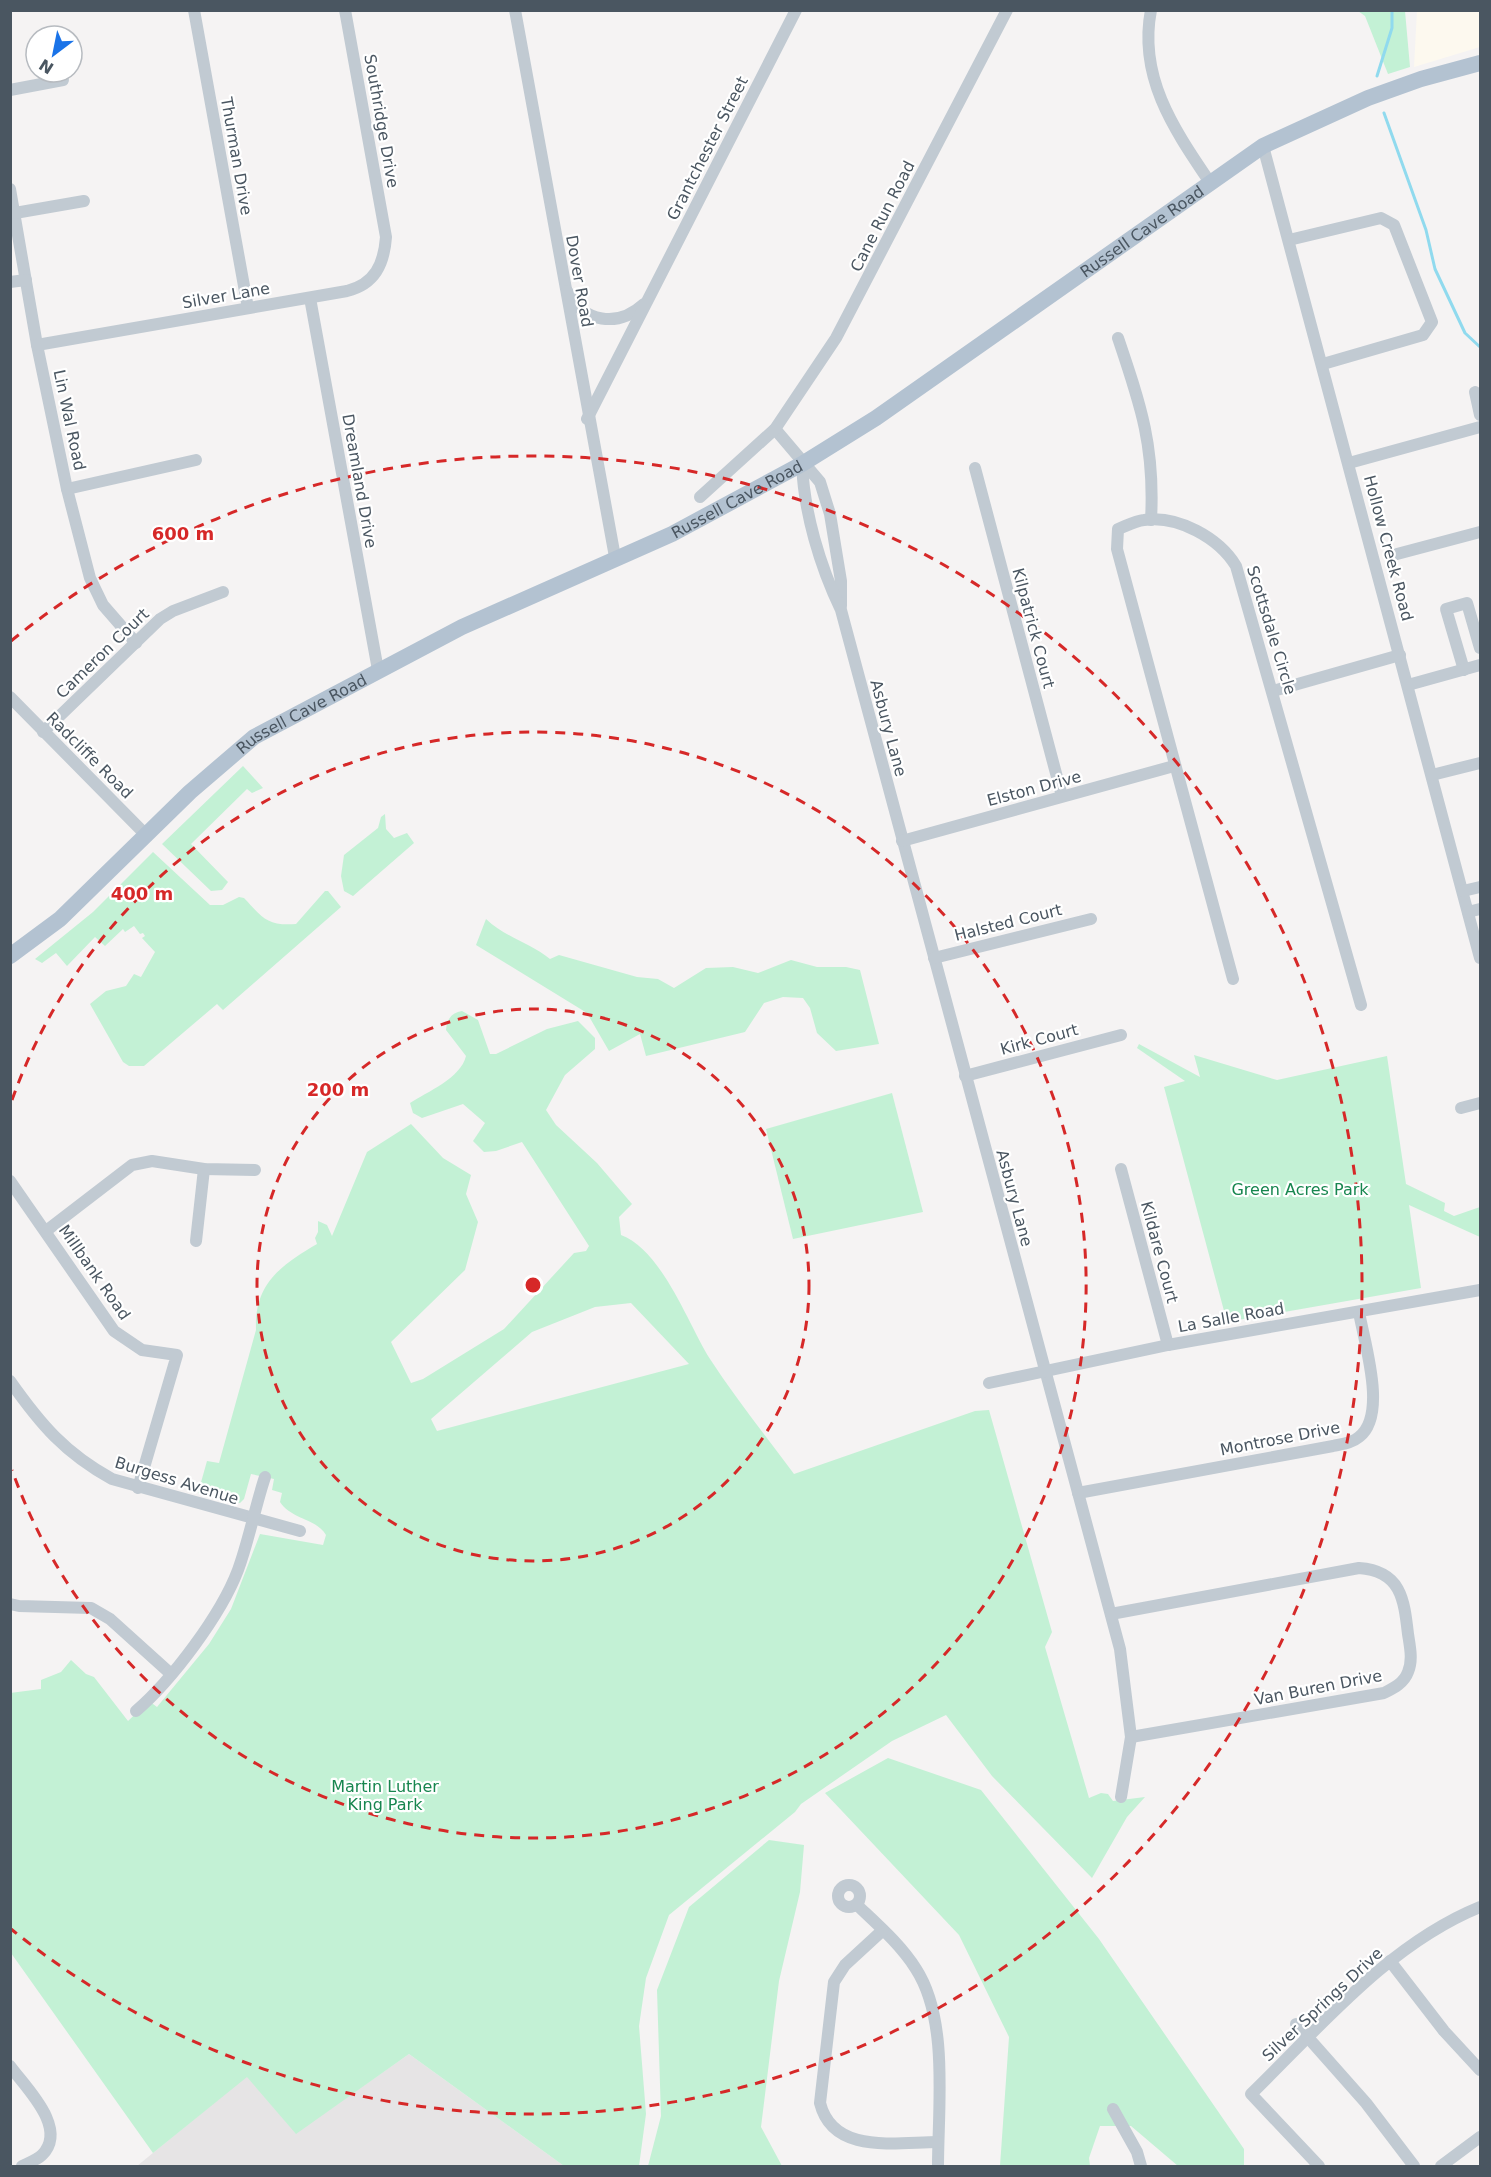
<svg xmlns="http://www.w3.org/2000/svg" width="1491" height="2177" viewBox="0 0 1491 2177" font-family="'DejaVu Sans',sans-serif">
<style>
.commercial{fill:#fdf9ef}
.education{fill:#e6e4e5}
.green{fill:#c3f1d5;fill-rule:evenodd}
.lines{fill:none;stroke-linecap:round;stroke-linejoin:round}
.stream{stroke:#90daee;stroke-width:3}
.minor{stroke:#c1cad2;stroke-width:12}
.major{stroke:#b3c2d1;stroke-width:16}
.ring{fill:none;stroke:#d62828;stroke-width:3;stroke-dasharray:10 8}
.labels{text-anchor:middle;stroke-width:4.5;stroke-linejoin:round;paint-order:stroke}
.street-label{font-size:16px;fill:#4a5661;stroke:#fff}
.park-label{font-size:16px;fill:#17864f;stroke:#fff}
.centre{fill:#d62828;stroke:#fff;stroke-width:3}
.ring-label{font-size:18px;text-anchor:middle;font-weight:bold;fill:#d62828;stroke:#fff;stroke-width:4.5;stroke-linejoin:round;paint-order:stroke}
</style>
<rect width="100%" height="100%" fill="#f5f3f3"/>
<polygon class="commercial" points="1417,11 1480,11 1480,47 1414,67"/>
<polygon class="education" points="409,2054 564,2166 137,2166 247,2076 296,2133"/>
<g class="green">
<polygon points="1358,11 1405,11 1410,67 1388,74 1365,16"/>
<polygon points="243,766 263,788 252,793 247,789 191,844 228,882 222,890 211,891 162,844"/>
<polygon points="385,814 386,829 394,838 407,833 414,843 353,896 344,891 341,876 344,855 378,828 381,817"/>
<path d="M153,852L210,905H223L239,897L244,898C263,918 267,926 296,924L325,891H328L341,907L223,1010L217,1004L144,1066H129L123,1062L90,1004L106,991L126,986L134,974L141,977L155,952L142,938L145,936L143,933L140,934L134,926L125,932L123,929L105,946L95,937L67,966L56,953L42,963L35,959L93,912Z"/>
<path d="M486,919C505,937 530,943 550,959L559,955L637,977L658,979L674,988L706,968L733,967L758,973L791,960L817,967H846L860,970L879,1044L836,1051L817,1033L810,1008L803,998L783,997L764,1003L745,1032L646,1056L640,1034L609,1051L587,1013L476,945Z"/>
<path d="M462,1011L478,1020L490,1054H496L547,1029L578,1021L595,1038V1049L565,1075L546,1110L556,1125L597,1163L632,1204L619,1217L621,1235C662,1250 688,1324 710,1359C736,1399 766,1436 794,1474L975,1411L989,1410L1052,1632L1045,1647L1089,1798L1101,1793L1108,1794L1113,1801L1145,1797L1127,1817L1092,1878L992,1776L946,1715L892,1741L801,1804L795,1812L669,1915L646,1978L639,2026L646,2114L639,2166H564L409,2054L296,2134L247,2077L153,2153L11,1953L10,1693L41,1689V1680L61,1672L71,1660L86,1674L94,1677L128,1721L149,1701L157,1707L209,1644L231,1609L260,1534L323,1545L326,1535C316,1518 292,1520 280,1502L282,1493L272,1490L274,1479L251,1474L244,1499L240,1503L198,1493L207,1461L219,1463L256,1330C254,1284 281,1265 317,1244L315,1238L318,1232V1221L327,1225L332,1236L367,1152L411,1124L443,1158L471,1175L466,1194L478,1222L465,1270L391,1342L411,1383L423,1379L504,1329L574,1253L586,1251L589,1246L522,1142L496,1151L484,1152L473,1141L485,1123L463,1104L422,1118L413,1113L410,1103C427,1092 461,1078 466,1056L446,1030C447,1019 451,1013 462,1011ZM631,1303L689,1364L437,1431L431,1419L532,1332L595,1307Z"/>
<polygon points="1139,1044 1200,1077 1194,1055 1277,1080 1387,1056 1406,1184 1445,1203 1444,1211 1454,1216 1480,1207 1480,1237 1409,1205 1421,1288 1227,1322 1164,1087 1185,1081 1137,1048"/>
<polygon points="892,1093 923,1212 793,1239 766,1129"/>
<polygon points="888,1758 981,1790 1099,1939 1244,2149 1244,2166 1178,2166 1131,2126 1100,2126 1089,2158 1090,2166 1000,2166 1009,2037 959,1935 825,1793"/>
<polygon points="769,1840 804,1845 800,1892 779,1981 761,2127 782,2166 648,2166 661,2116 657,1990 689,1907"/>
</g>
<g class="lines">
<g class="stream">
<polyline points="1377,76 1392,28 1392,10"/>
<polyline points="1384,113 1426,230 1435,269 1465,333 1480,347"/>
</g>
<g class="minor">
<polyline points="194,10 248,308"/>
<polyline points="515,10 615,557"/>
<path d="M1151,10C1138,77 1174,129 1209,181"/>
<polyline points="10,90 63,80"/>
<polyline points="1263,146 1480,958"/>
<polyline points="10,189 37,345 67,489 90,578 103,605 136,643"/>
<polyline points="15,213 84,201"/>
<polyline points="1289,240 1381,218 1394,225 1432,322 1423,335 1323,364"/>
<polyline points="10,282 26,280"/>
<path d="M567,291C583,323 618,328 644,304"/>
<polyline points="310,298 378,670"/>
<path d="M1118,338C1141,406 1155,447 1151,520"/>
<path d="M37,345L347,291C375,284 384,264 386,237L345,10"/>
<polyline points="1475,392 1480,415"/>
<polyline points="587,419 796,10"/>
<polyline points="775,429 820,482 830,514 841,581 841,606"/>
<polyline points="1349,463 1480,427"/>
<path d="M802,464C804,513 820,566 841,610L1120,1649L1131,1737L1121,1797"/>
<polyline points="975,468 1062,796"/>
<polyline points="67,489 196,460"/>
<polyline points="700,497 775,429 836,338 1007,10"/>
<polyline points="1397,554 1480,532"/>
<polyline points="1464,670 1446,609 1467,603 1480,648"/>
<polyline points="1408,685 1480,665"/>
<polyline points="1273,691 1400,655"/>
<polyline points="10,697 147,836"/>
<polyline points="43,732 160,619 173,611 223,592"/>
<polyline points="1432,775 1480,763"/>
<polyline points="902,841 1174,766"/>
<polyline points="1463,891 1480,887"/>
<polyline points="1468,912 1480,909"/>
<polyline points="934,958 1091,919"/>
<path d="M1233,979L1117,549L1118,529C1126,526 1135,521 1144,520C1178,515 1219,538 1236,566L1361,1005"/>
<polyline points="965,1076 1121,1035"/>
<polyline points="1461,1108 1480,1103"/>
<polyline points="1121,1169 1168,1345"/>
<polyline points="10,1181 114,1331 142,1350 177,1355 138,1488"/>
<polyline points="46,1231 132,1165 152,1161 204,1169 255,1170"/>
<polyline points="196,1241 204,1169"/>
<path d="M10,1381C41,1425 65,1453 112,1479L300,1531"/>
<polyline points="989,1383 1168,1345 1480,1290"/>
<path d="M1078,1493L1333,1446C1342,1444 1352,1443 1359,1437C1388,1415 1364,1342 1359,1312"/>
<polyline points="10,1604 19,1606 91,1608 110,1619 171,1674"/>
<path d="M1111,1614L1359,1568C1401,1571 1404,1599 1408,1634C1410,1647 1413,1660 1408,1672C1404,1683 1394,1688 1384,1693L1131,1737"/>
<path d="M136,1711C172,1680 221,1615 238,1570C249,1540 255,1507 265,1477"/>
<circle cx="849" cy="1896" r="11"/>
<path d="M857,1905C878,1925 901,1945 916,1969C949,2020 938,2107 938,2166"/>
<path d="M883,1930L845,1965L834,1982L820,2103C833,2155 896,2142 938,2142"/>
<polyline points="1390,1961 1444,2031 1480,2070"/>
<polyline points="1296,2024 1366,2103 1414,2166"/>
<path d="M10,2066C25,2087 69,2128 42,2155C37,2160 28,2163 22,2166"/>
<polyline points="1113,2109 1137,2152 1141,2166"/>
<path d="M1319,2166L1251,2094C1321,2026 1389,1944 1480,1907"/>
<polyline points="1441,2166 1480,2137"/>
</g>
<path class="major" id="s1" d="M10,956L60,919L190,792L254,737L462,627L672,534L802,464L876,418L1263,146L1368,98L1421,79L1480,63"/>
</g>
<g class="ring">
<circle cx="533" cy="1285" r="276"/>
<path d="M12 1100A553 553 0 1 1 12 1470"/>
<path d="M11 641A829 829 0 1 1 11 1929"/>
</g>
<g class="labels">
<g class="street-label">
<text transform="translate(382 121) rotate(80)" y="6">Southridge Drive</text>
<text transform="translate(707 148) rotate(-63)" y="6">Grantchester Street</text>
<text transform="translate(237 156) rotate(80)" y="6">Thurman Drive</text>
<text transform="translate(882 216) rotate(-63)" y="6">Cane Run Road</text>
<text dy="6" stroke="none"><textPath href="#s1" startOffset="1353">Russell Cave Road</textPath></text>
<text transform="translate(580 281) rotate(80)" y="6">Dover Road</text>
<text transform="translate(226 295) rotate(-10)" y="6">Silver Lane</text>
<text transform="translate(70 420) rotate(78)" y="6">Lin Wal Road</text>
<text transform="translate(360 481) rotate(80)" y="6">Dreamland Drive</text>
<text dy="6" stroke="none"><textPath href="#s1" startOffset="867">Russell Cave Road</textPath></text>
<text transform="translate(1389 548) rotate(75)" y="6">Hollow Creek Road</text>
<text transform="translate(1034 628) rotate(75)" y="6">Kilpatrick Court</text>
<text transform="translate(1272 630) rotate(73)" y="6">Scottsdale Circle</text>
<text transform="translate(102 653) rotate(-44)" y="6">Cameron Court</text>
<text dy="6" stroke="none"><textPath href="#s1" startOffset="381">Russell Cave Road</textPath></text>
<text transform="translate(889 728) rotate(75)" y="6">Asbury Lane</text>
<text transform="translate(90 755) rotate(45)" y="6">Radcliffe Road</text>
<text transform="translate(1034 788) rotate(-15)" y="6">Elston Drive</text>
<text transform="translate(1008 922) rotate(-14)" y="6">Halsted Court</text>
<text transform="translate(1039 1039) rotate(-15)" y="6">Kirk Court</text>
<text transform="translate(1015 1198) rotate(75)" y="6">Asbury Lane</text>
<text transform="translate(1160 1252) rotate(75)" y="6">Kildare Court</text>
<text transform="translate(95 1272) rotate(55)" y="6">Millbank Road</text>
<text transform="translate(1231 1317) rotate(-10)" y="6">La Salle Road</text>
<text transform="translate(1280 1438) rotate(-11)" y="6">Montrose Drive</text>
<text transform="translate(177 1480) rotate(17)" y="6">Burgess Avenue</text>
<text transform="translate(1318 1687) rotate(-11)" y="6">Van Buren Drive</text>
<text transform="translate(1322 2004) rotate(-43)" y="6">Silver Springs Drive</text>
</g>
<g class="park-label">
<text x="1300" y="1195">Green Acres Park</text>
<text x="385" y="1792">Martin Luther<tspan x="385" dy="18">King Park</tspan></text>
</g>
</g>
<circle cx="533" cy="1285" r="9" class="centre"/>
<g class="ring-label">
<text x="183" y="540">600 m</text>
<text x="142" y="900">400 m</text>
<text x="338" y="1096">200 m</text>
</g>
<rect width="1491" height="2177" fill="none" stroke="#4a5661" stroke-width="24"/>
<g transform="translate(54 54) rotate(212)"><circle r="28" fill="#ffffff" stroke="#b7bbc0" stroke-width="1.5"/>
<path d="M0-4.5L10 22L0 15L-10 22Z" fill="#1a73e8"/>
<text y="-9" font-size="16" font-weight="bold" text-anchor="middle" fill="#4a5661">N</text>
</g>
</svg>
